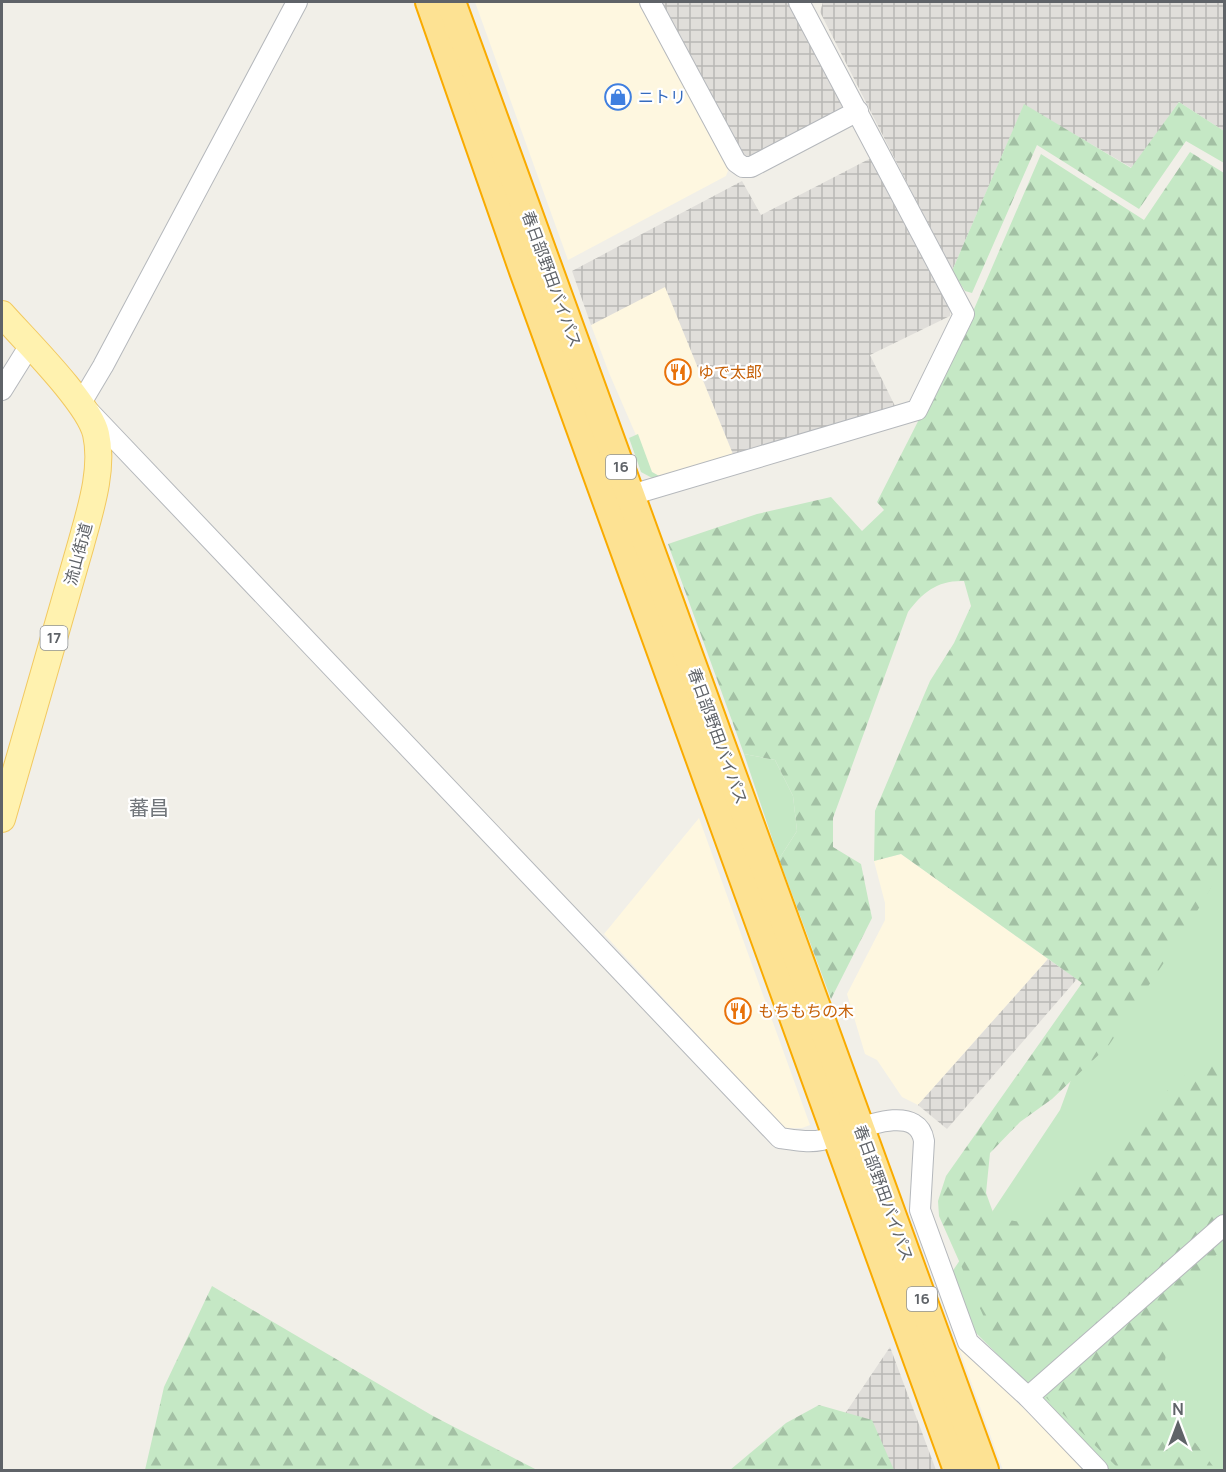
<svg xmlns="http://www.w3.org/2000/svg" width="1226" height="1472" viewBox="0 0 1226 1472" font-family="Manrope,'Noto Sans JP',sans-serif">
<style>
.commercial{fill:#fef7e0}
.industrial{fill:url(#industrial-grid)}
.grass{fill:#c5e8c5}
.forest{fill:url(#forest-firs)}
.lines{fill:none;stroke-linecap:round;stroke-linejoin:round}
.minor-casing{stroke:#b5b8bc;stroke-width:22}
.major-casing{stroke:#f2c960;stroke-width:28}
.highway-casing{stroke:#f9ab00;stroke-width:32}
.minor{stroke:#fff;stroke-width:20}
.major{stroke:#fff2af;stroke-width:26}
.highway{stroke:#fde293;stroke-width:28}
.labels{text-anchor:middle;stroke-width:4.5;stroke-linejoin:round;paint-order:stroke}
.shield{fill:#fff;stroke:#8f9295;stroke-width:1.5}
.shield-label{font-size:15px;font-weight:bold;fill:#5f6368}
.shop-label{font-size:16px;fill:#366cbe;stroke:#fff;text-anchor:start}
.street-label{font-size:16px;fill:#5f6368;stroke:#fff}
.food-label{font-size:16px;fill:#c56008;stroke:#fff;text-anchor:start}
.quarter-label{font-size:20px;fill:#70757a;stroke:#fff}
</style>
<defs>
<pattern id="industrial-grid" width="8" height="8" patternUnits="userSpaceOnUse" patternTransform="scale(1.5)"><rect width="8" height="8" fill="#e0deda"/><path d="M0 4h8M4 0v8" fill="none" stroke="#b9b8b5"/></pattern>
<pattern id="forest-firs" width="22" height="20" patternUnits="userSpaceOnUse" patternTransform="scale(1.5)"><rect width="22" height="20" fill="#c5e8c5"/><path d="M5 1l3.5 6h-7zM16 11l3.5 6h-7z" fill="#a3c0a4"/></pattern>
</defs>
<rect width="100%" height="100%" fill="#f1efe8"/>
<g class="commercial">
<polygon points="475,2 640,2 729,168 726,176 568,260"/>
<polygon points="665,286 733,454 661,477 652,472 609,373 591,325"/>
<polygon points="699,818 810,1125 802,1128 786,1128 776,1120 604,934"/>
<polygon points="901,854 1048,959 918,1105 902,1097 877,1060 865,1054 847,994 885,920 885,903 874,861"/>
<polygon points="957,1343 1042,1427 1084,1470 1003,1470"/>
</g>
<g class="industrial">
<polygon points="659,2 788,2 843,106 837,112 750,160 744,159"/>
<polygon points="823,2 1224,2 1224,131 1179,102 1132,168 1024,105 952,271 820,12"/>
<polygon points="871,158 950,309 950,316 870,355 895,406 733,454 665,287 591,325 572,271 742,181 761,215"/>
<polygon points="1048,959 1077,979 947,1129 918,1105"/>
<polygon points="890,1347 936,1470 807,1470"/>
</g>
<g class="grass">
<polygon points="638,434 652,472 661,477 654,479 641,472 629,438"/>
<polygon points="744,754 775,760 793,796 797,831 779,859"/>
<polygon points="1224,798 1224,1215 1028,1385 975,1332 952,1272 1060,1110 1082,1050"/>
<polygon points="1224,1232 1224,1470 1109,1470 1043,1401 1043,1395"/>
</g>
<g class="forest">
<polygon points="1179,102 1224,131 1224,163 1186,141 1139,209 1037,145 972,293 965,291 952,271 1024,104 1131,168"/>
<path d="M1190,152L1224,173V865L1189,925L1109,1045L1052,1099L1020,1122L990,1153L986,1193L995,1218L1022,1222L1070,1197L1161,1096L1198,1064L1224,1047V1247L1174,1298L1162,1382L1187,1432L1216,1470H1120L999,1351L939,1216L938,1201L946,1176L1082,983L901,854L874,861L875,811L930,681L954,643L971,606L964,581C938,580 923,592 908,612L833,818V847L861,864L872,918L831,999L779,859L797,831L793,796L775,760L744,754L668,544L757,514L831,497L862,531L884,510L877,502L968,323L1041,154L1144,220Z"/>
<polygon points="212,1286 433,1416 537,1470 145,1470 164,1387"/>
<polygon points="819,1405 872,1420 894,1470 730,1470 786,1423"/>
</g>
<g class="lines">
<g class="minor-casing">
<g id="minor">
<path d="M297,2L103,366L81,403L780,1138C794,1140 808,1143 822,1140C848,1134 917,1098 924,1141L920,1210L968,1342L1028,1397L1098,1470"/>
<polyline points="650,2 736,162 743,167 751,167 858,111"/>
<polyline points="2,390 30,345"/>
<polyline points="631,495 917,410 964,314 799,2"/>
<polyline points="1028,1397 1224,1225"/>
</g>
</g>
<g class="major-casing">
<path id="major" d="M2,314C25,340 89,403 96,434C104,469 90,511 81,544L2,819"/>
</g>
<g class="highway-casing">
<g id="highway">
<polyline points="430,2 524,271 958,1470"/>
<polyline points="451,2 984,1470"/>
</g>
</g>
<use href="#minor" class="minor"/>
<use href="#major" class="major"/>
<use href="#highway" class="highway"/>
</g>
<defs>
<g id="shop-ring" transform="scale(1.35)"><circle r="9.5" fill="#fff" stroke="#3f7fe0" stroke-width="1.5"/><path d="M-5-2.5h2.3a2.7 3.5 0 0 1 5.4 0H5L5.5 6h-11ZM-1.5-2.5h3a1.5 2.3 0 0 0-3 0Z" fill="#3f7fe0"/></g>
<g id="restaurant-ring" transform="scale(1.35)"><circle r="9.5" fill="#fff" stroke="#e8710a" stroke-width="1.5"/><path d="M-5-6h1v4h1v-4h1v4h1v-4h1v5L-1.5 .5V6h-2V.5L-5-1ZM5-6V6H3V1.5H1.5Q1.5-4 5-6Z" fill="#e8710a"/></g>
</defs>
<g fill-rule="evenodd">
<use href="#shop-ring" x="618" y="97"/>
<use href="#restaurant-ring" x="678" y="372"/>
<use href="#restaurant-ring" x="738" y="1011"/>
</g>
<g class="labels">
<g class="shield">
<rect x="606" y="455" width="30" height="24" rx="4.5"/>
<rect x="40.5" y="626" width="27" height="24" rx="4.5"/>
<rect x="907" y="1287" width="30" height="24" rx="4.5"/>
</g>
<g class="shield-label">
<text x="621" y="472">16</text>
<text x="54" y="643">17</text>
<text x="922" y="1304">16</text>
</g>
<g class="shop-label">
<text x="638" y="103">ニトリ</text>
</g>
<g class="street-label">
<text transform="translate(552 279) rotate(70)" y="6">春日部野田バイパス</text>
<text transform="translate(78 554) rotate(-75)" y="6">流山街道</text>
<text transform="translate(718 736) rotate(70)" y="6">春日部野田バイパス</text>
<text transform="translate(884 1193) rotate(70)" y="6">春日部野田バイパス</text>
</g>
<g class="food-label">
<text x="698" y="378">ゆで太郎</text>
<text x="758" y="1017">もちもちの木</text>
</g>
<g class="quarter-label">
<text x="149" y="815">蕃昌</text>
</g>
</g>
<rect width="1226" height="1472" fill="none" stroke="#5f6368" stroke-width="6"/>
<g transform="translate(1178 1424)" stroke="#ffffff" stroke-width="4.5" paint-order="stroke">
<path d="M0-4.5L10 22L0 15L-10 22Z" fill="#5f6368"/>
<text y="-9" font-size="16" font-weight="bold" text-anchor="middle" fill="#5f6368">N</text>
</g>
</svg>
